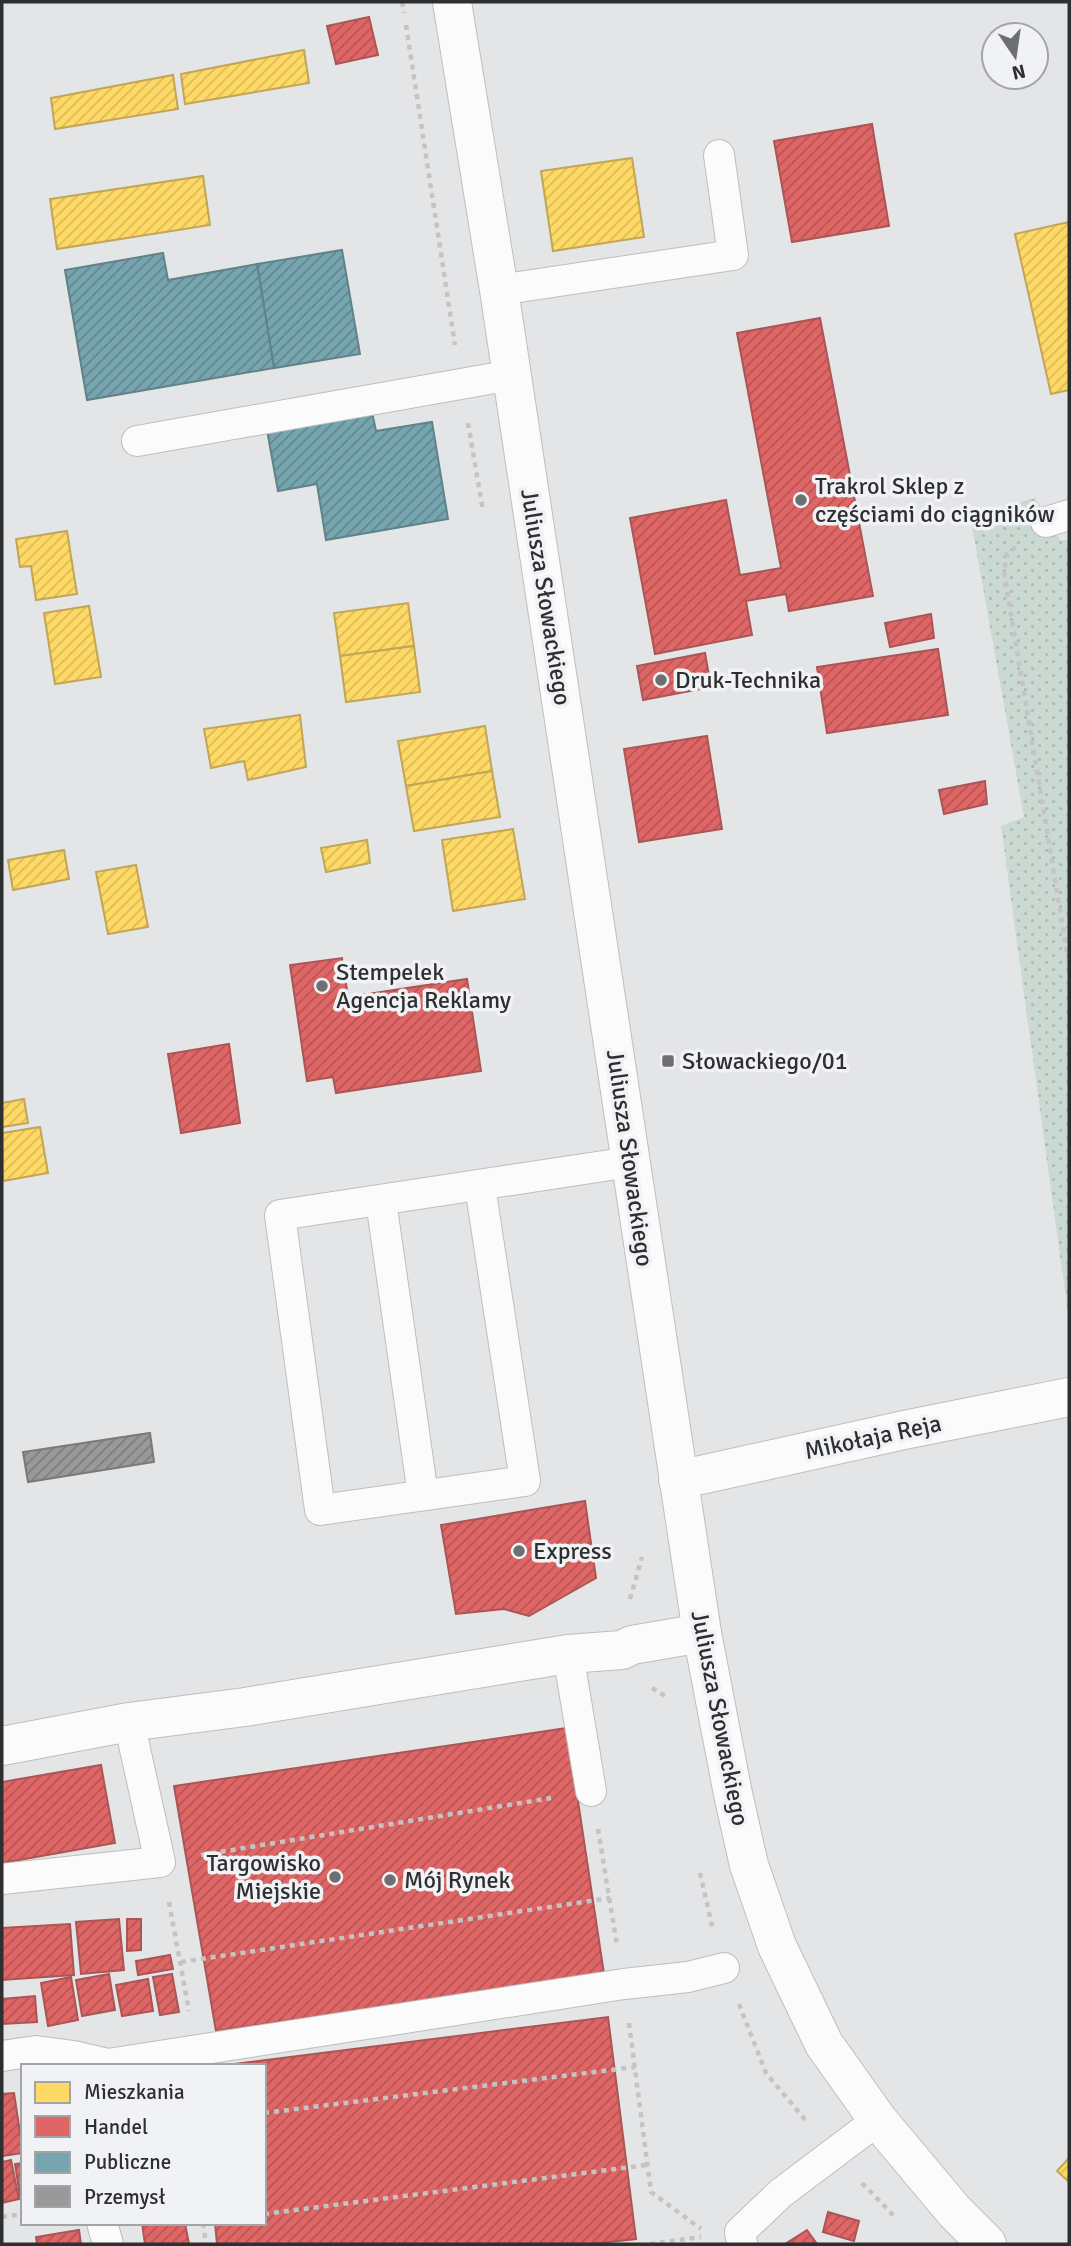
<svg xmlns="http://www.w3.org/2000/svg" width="1071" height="2246" viewBox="0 0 1071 2246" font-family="Signika,sans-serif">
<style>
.grass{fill:url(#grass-dots)}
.homes{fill:url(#homes-hatch);stroke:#c0a656;stroke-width:2}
.shops{fill:url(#shops-hatch);stroke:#ab5656;stroke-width:2}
.public{fill:url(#public-hatch);stroke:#608289;stroke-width:2}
.industry{fill:url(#industry-hatch);stroke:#79797a;stroke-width:2}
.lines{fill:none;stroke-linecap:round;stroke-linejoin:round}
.lane-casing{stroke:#bdbebf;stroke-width:32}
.street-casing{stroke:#bdbebf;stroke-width:40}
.path{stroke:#c4c4c5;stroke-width:4.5;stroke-dasharray:5 5;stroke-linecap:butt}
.lane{stroke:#fbfbfb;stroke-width:30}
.street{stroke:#fbfbfb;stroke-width:38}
.poi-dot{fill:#6e6f70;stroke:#f1f2f5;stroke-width:2.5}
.labels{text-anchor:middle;stroke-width:7;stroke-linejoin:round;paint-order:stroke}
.poi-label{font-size:24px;fill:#2e2f30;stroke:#f1f2f5;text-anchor:start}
.street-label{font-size:24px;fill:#2e2f30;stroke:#f1f2f5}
</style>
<defs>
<pattern id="grass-dots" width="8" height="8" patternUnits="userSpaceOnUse" patternTransform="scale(1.75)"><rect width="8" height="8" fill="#cadad3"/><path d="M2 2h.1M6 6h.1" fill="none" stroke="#aebbb5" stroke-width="1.8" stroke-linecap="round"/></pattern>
<pattern id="homes-hatch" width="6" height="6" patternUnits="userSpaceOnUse" patternTransform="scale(1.75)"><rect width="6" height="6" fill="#ffd966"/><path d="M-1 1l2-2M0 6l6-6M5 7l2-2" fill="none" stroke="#dbbb59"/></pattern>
<pattern id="shops-hatch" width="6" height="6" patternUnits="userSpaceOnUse" patternTransform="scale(1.75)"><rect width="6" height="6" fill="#e06666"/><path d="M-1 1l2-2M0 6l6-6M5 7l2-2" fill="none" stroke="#b65454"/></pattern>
<pattern id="public-hatch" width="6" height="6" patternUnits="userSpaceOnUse" patternTransform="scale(1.75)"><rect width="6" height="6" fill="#76a5af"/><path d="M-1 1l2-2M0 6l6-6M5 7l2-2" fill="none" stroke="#61878f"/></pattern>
<pattern id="industry-hatch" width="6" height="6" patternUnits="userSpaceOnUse" patternTransform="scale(1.75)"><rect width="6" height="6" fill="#999"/><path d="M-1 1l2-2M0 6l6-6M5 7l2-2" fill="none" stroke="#7d7d7d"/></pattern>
</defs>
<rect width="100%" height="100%" fill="#e4e5e7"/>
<polygon class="grass" points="1035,498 1061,541 1069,539 1069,1321 1001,826 1024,817 970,515"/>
<g class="homes">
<polygon points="304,50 309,83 185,104 181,74"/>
<polygon points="173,75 178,109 55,129 51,98"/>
<polygon points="632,158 644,237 553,251 541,171"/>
<polygon points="203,176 210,225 57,249 50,199"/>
<polygon points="1069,222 1069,390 1051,394 1015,234"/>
<polygon points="67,531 77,594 36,600 31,566 20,567 16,539"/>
<polygon points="408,603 414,646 340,656 334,613"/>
<polygon points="89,606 101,677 55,684 44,613"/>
<polygon points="414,646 420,692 346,702 340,656"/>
<polygon points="300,715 306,767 248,780 244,761 211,768 204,729"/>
<polygon points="485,726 492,771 406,786 398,741"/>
<polygon points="492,771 500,817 414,831 406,786"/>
<polygon points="513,829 525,899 453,911 442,840"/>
<polygon points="367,840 370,863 326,872 321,848"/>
<polygon points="64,850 69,879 13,890 8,860"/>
<polygon points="136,865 148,927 108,934 96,872"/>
<polygon points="24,1099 28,1123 2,1127 2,1103"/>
<polygon points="40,1127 48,1173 3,1181 2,1133"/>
<polygon points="1069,2158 1069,2182 1057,2171"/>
</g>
<g class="shops">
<polygon points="369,17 378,55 336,64 327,26"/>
<polygon points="872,124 889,226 792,242 774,141"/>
<polygon points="820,318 873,596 789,611 786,594 746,601 752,635 655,654 630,518 726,500 740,575 781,568 737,333"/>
<polygon points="931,614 934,638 890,647 885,623"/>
<polygon points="938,649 948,715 827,733 817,667"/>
<polygon points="705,653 711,687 643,700 637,666"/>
<polygon points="707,736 722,829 639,842 624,749"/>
<polygon points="985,781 987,804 944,814 939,790"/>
<polygon points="342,958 348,997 467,979 481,1071 336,1093 333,1077 307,1081 290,965"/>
<polygon points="229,1044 240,1123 181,1133 168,1054"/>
<polygon points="585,1501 596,1578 529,1616 504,1609 456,1614 441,1525"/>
<polygon points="567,1728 604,1974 216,2031 174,1786"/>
<polygon points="101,1765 115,1843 2,1863 2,1782"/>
<polygon points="119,1919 124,1970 81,1974 76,1922"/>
<polygon points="127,1919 141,1919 141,1950 127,1951"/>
<polygon points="70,1924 74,1975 2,1980 2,1928"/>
<polygon points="170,1955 173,1969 138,1975 136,1961"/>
<polygon points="109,1974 115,2010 82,2016 76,1980"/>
<polygon points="172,1974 179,2012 160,2015 153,1977"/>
<polygon points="71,1977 78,2020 48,2026 41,1983"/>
<polygon points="148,1979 153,2011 122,2016 116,1985"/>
<polygon points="35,1996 37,2022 2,2024 2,1999"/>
<polygon points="608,2017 636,2239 591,2244 217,2244 215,2223 264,2223 264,2066 219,2066"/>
<polygon points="14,2093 23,2153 2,2156 2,2094"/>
<polygon points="11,2160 19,2199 2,2203 2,2162"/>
<polygon points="23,2163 23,2195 20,2196 15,2164"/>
<polygon points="828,2212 859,2221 854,2241 823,2232"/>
<polygon points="142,2223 185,2223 189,2244 145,2244"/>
<polygon points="79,2230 81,2244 37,2244 36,2237"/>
<polygon points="807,2230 817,2244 785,2244"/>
</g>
<g class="public">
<polygon points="342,250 360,354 274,368 257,264"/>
<polygon points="163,253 168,280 257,264 274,368 87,400 65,270"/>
<polygon points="372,412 376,431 432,422 448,519 326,540 317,484 278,491 267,430"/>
</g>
<polygon class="industry" points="150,1433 154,1462 28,1482 23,1452"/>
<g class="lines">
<g class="lane-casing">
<g id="lane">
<polyline points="499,290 733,255 719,155"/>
<polyline points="137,441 512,375"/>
<polyline points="1046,522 1069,515"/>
<polyline points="480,1186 525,1481 320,1510 280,1215 630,1162"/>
<polyline points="381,1201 423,1495"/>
<polyline points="568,1654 591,1791"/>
<polyline points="2,1879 160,1862 129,1722"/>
<polyline points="2,2056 36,2051 74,2056 108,2064 624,1984 688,1977 724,1968"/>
<polyline points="102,2223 108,2244"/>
<polyline points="742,2244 740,2232 781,2193 878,2120"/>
</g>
</g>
<g class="street-casing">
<g id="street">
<polyline points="452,2 499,290 702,1633 733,1794 749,1865 777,1946 824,2044 878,2120 955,2212 987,2244"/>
<polyline points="678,1480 904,1430 1069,1397"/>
<polyline points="2,1746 129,1722 245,1707 568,1654 622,1650 632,1645 702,1633"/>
</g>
</g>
<g class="path">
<polyline points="402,2 404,13"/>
<polyline points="406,25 455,345"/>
<polyline points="468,423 483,511"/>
<polyline points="1016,547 1007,554 1004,572 1069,964"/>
<polyline points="630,1599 642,1557"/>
<polyline points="652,1688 665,1696 666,1700"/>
<polyline points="598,1829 617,1945"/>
<polyline points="201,1855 551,1798"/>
<polyline points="700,1873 713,1930"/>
<polyline points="169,1902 189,2011"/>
<polyline points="181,1962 610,1898"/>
<polyline points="739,2004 766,2073 807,2122"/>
<polyline points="629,2023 651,2192 701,2229"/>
<polyline points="264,2113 635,2067"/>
<polyline points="862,2183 895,2217"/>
<polyline points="264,2214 647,2165"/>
<polyline points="2,2217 23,2214"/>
<polyline points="203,2223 206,2244"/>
<polyline points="650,2244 701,2237"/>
</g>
<use href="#lane" class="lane"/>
<use href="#street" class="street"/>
</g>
<g class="poi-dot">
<circle cx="801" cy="500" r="7"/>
<circle cx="661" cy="680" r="7"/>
<circle cx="322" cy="986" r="7"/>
<rect x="661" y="1054" width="14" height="14" rx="3.5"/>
<circle cx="519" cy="1551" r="7"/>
<circle cx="335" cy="1877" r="7"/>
<circle cx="390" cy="1880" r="7"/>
</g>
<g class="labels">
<g class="poi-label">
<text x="815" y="494">Trakrol Sklep z<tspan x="815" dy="28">częściami do ciągników</tspan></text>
<text x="675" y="688">Druk-Technika</text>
<text x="336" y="980">Stempelek<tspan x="336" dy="28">Agencja Reklamy</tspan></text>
<text x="682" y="1069">Słowackiego/01</text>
<text x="533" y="1559">Express</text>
<text x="321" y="1871" text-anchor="end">Targowisko<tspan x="321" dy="28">Miejskie</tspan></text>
<text x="404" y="1888">Mój Rynek</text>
</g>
<g class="street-label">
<text transform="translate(546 597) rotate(81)" y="8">Juliusza Słowackiego</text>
<text transform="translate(630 1158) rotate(82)" y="8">Juliusza Słowackiego</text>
<text transform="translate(873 1437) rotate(-12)" y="8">Mikołaja Reja</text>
<text transform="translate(720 1718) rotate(79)" y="8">Juliusza Słowackiego</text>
</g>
</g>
<rect width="1071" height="2246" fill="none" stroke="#2e2f30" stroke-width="7"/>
<rect x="21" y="2064" width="245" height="161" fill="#f1f2f5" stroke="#a3a4a6" stroke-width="2"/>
<rect x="35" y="2082" width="35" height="21" fill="#ffd966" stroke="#a3a4a6" stroke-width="2"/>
<text x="84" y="2099" font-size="21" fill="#2e2f30">Mieszkania</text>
<rect x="35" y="2116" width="35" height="21" fill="#e06666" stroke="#a3a4a6" stroke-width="2"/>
<text x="84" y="2134" font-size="21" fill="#2e2f30">Handel</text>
<rect x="35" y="2152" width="35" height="21" fill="#76a5af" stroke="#a3a4a6" stroke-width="2"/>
<text x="84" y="2169" font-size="21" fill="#2e2f30">Publiczne</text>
<rect x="35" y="2186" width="35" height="21" fill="#999999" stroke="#a3a4a6" stroke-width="2"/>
<text x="84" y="2204" font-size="21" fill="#2e2f30">Przemysł</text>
<g transform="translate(1015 56) rotate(167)"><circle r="33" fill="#f1f2f5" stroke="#a3a4a6" stroke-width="2"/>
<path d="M0-5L12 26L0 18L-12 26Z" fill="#6e6f70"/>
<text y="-10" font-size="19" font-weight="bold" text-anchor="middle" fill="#2e2f30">N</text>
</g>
</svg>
